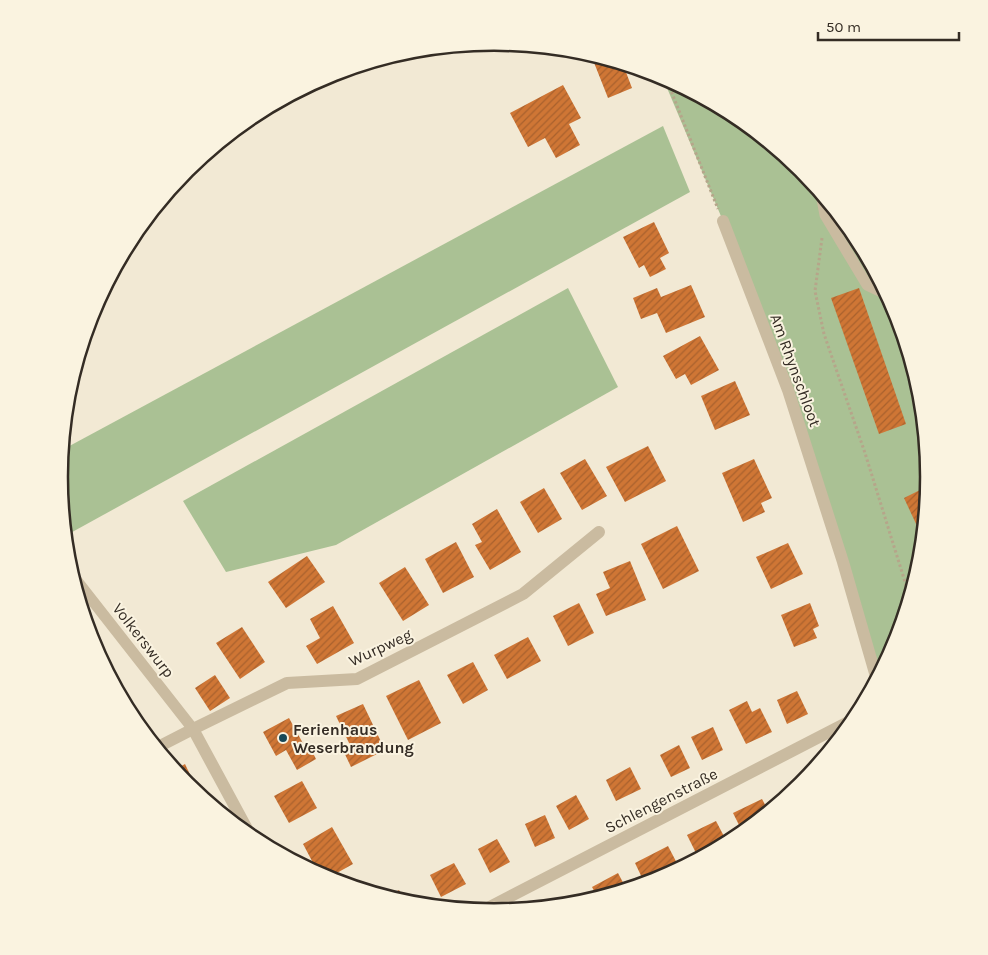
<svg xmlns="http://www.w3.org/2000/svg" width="988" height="955" viewBox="0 0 988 955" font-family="Karla,sans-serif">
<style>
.green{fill:#aac194}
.building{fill:url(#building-hatch)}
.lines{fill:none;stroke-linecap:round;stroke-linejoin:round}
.path{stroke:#b6a58a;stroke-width:3;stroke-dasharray:2.5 2.5;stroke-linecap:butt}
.service{stroke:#cabba0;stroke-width:11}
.minor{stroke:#cabba0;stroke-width:12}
.poi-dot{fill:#174857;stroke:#faf3e0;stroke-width:2}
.labels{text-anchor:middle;stroke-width:4;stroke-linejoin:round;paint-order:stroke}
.street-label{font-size:16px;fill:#342c24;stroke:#faf3e0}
.poi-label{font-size:16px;font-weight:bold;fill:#342c24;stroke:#faf3e0;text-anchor:start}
.rim{fill:none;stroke:#342c24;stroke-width:2.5}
</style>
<defs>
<pattern id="building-hatch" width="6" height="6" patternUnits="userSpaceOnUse" patternTransform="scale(1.25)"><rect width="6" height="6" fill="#cf7635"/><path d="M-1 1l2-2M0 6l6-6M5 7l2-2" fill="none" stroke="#a9612d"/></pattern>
</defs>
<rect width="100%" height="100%" fill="#f2e9d4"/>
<g class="green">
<polygon points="662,76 736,116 802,170 856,236 896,311 921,393 929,478 921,563 896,644 875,683 843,562 723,221"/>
<polygon points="663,126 690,192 65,536 59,477 62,450"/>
<polygon points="568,288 618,387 336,545 226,572 183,501"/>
</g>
<g class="building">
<polygon points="591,55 623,64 624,66 615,70 624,67 632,88 608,98"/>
<polygon points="563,85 581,118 569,124 580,145 556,158 545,138 528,147 510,113"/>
<polygon points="654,222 669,253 660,258 666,269 650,277 644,265 639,268 623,237"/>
<polygon points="691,285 705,317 666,333 657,313 641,319 633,298 657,288 661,297"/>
<polygon points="859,288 906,424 879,434 831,298"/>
<polygon points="700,336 719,370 691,385 685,374 676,379 663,356"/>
<polygon points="735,381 750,415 715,430 701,396"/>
<polygon points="648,446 666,481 625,502 606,467"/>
<polygon points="585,459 607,496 582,510 560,473"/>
<polygon points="754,459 772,498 761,503 765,512 743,522 722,473"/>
<polygon points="928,486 925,522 917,526 904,498"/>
<polygon points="544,488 562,519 538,533 520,502"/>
<polygon points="497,509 521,552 490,570 475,545 482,542 472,524"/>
<polygon points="677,526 699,571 663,589 641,544"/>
<polygon points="456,542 474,577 443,593 425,559"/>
<polygon points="788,543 803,574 771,589 756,557"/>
<polygon points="307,556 325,582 286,608 268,582"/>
<polygon points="630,561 646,600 606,616 596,594 610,588 603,572"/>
<polygon points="405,567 429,605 403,621 379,583"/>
<polygon points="579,603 594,633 568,646 553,616"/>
<polygon points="810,603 819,626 813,629 817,638 794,647 781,615"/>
<polygon points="333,606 354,643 317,664 306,646 320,638 310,619"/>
<polygon points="242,627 265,662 240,679 216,643"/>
<polygon points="528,637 541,661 507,679 494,655"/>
<polygon points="473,662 488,690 463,704 447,675"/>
<polygon points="215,675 230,698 210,711 195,688"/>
<polygon points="419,680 441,723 408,740 386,696"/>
<polygon points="797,691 808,714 787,724 777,700"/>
<polygon points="747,701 752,712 760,708 772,732 746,744 729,710"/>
<polygon points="363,704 385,750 351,767 342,748 350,745 336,716"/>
<polygon points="289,718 305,747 309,745 316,759 297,770 286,750 276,756 263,732"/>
<polygon points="713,727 723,750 702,760 691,737"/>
<polygon points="679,745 690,768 671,777 660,755"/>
<polygon points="185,764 196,787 192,789 174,770"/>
<polygon points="630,767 641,789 616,801 606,780"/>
<polygon points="302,781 317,808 289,823 274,796"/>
<polygon points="576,795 589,819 569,830 556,806"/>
<polygon points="762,799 769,812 743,833 733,813"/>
<polygon points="545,815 555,838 535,847 525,824"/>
<polygon points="716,821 728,844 699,859 687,835"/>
<polygon points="332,827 353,864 326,879 320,876 303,844"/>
<polygon points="497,839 510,862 490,873 478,849"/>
<polygon points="668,846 680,869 660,879 645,884 635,863"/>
<polygon points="454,863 466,884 441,897 430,875"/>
<polygon points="618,873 627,890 598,898 592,887"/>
<polygon points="399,890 406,903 386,897"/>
<polygon points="571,900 574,905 558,906"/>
</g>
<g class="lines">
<g class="path">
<polyline points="666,78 718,209"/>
<polyline points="822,238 815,291 824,334 865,453 910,598"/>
</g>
<g class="service">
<polyline points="821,194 825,215 867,285 888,295"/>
<polyline points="70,572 193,729"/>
</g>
<g class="minor">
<polyline points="723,221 788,390 843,562 877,680"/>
<polyline points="193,729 253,840"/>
<polyline points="156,748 193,729 287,683 357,679 523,594 599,532"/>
<polyline points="482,911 856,718"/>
</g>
</g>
<circle class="poi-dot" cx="283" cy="738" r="5"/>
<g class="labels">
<g class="street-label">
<text transform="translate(796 370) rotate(70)" y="6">Am Rhynschloot</text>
<text transform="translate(144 640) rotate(52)" y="6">Volkerswurp</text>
<text transform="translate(380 647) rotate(-25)" y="6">Wurpweg</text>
<text transform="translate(661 800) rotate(-27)" y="6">Schlengenstraße</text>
</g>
<g class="poi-label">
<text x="293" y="735">Ferienhaus<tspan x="293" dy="18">Weserbrandung</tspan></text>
</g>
</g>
<path d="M0 0H988V955H0ZM68 477a426 426 0 1 1 852 0a426 426 0 1 1-852 0Z" fill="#faf3e0" fill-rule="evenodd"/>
<path class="rim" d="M68 477a426 426 0 1 1 852 0a426 426 0 1 1-852 0Z"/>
<path d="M818 32v8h141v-8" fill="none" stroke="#342c24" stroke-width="2.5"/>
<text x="826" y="32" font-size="15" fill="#342c24" stroke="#faf3e0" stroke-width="4" paint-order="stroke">50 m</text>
</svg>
